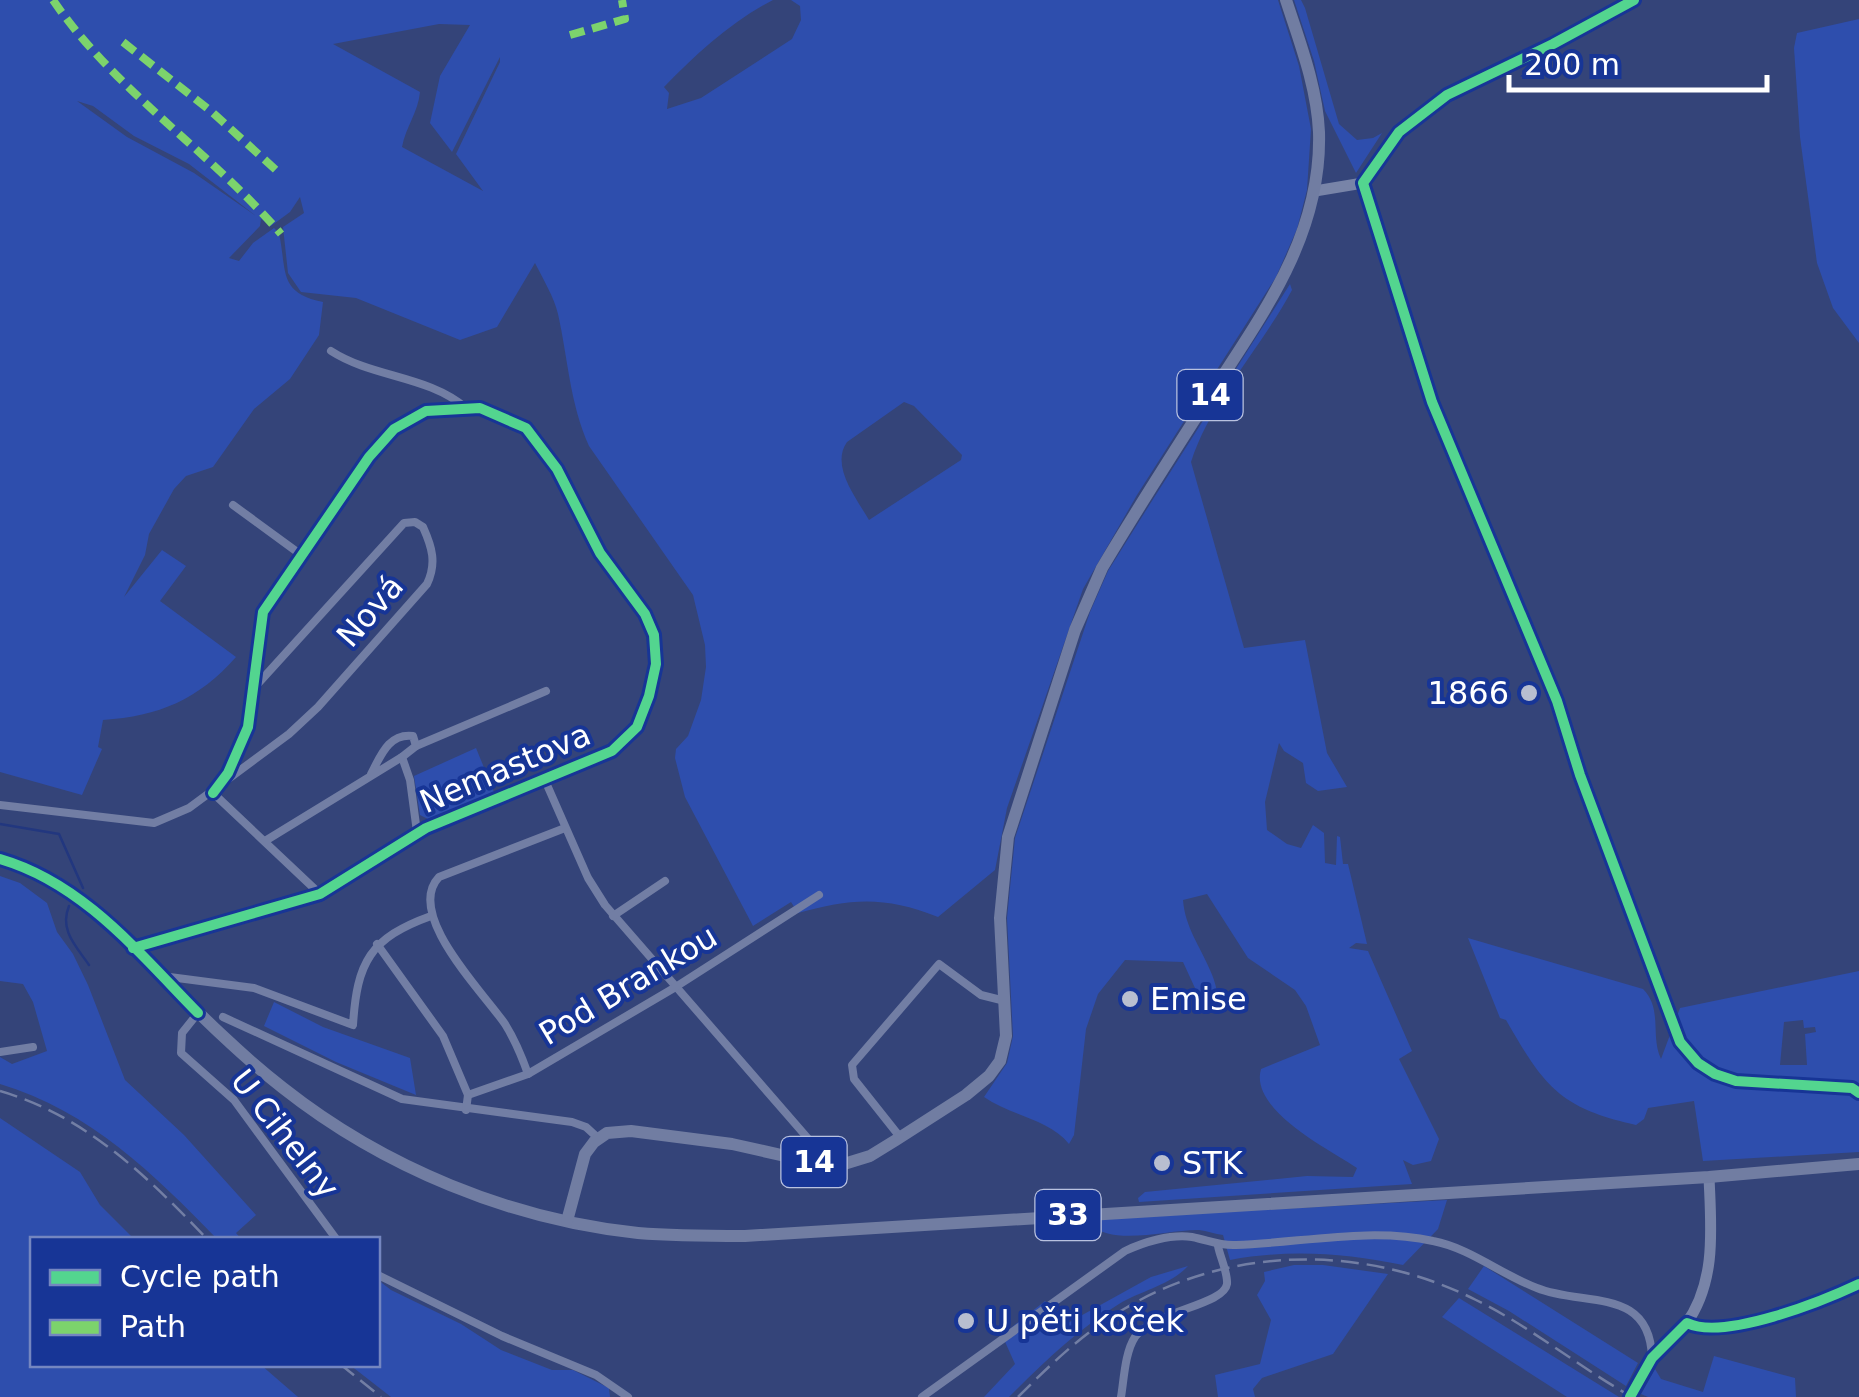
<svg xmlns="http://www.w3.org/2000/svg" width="1859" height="1397" viewBox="0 0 1859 1397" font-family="'DejaVu Sans',sans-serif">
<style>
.green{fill:#2e4ead;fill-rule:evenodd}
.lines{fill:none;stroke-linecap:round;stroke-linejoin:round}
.stream{stroke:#22377f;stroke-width:2.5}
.street{stroke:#727ea4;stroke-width:8}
.secondary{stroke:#7884a8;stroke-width:11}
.primary{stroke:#717da2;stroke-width:12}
.rail{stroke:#727ea4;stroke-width:2.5;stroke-dasharray:18 8;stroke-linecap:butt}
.secondary-bridge{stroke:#7884a8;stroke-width:11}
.quiet{stroke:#7cd36c;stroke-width:8;stroke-dasharray:15 8;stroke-linecap:butt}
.cycleway-casing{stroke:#173596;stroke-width:16}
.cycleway{stroke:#53d58f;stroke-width:10}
.poi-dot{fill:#b8bed0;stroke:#173596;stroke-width:4}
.labels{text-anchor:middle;stroke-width:8;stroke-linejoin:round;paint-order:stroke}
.shield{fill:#173596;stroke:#b9c2e0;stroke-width:2.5}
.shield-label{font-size:30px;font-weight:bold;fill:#fff}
.street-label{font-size:32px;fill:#fff;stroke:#173596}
.poi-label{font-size:32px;fill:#fff;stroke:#173596;text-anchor:start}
</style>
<rect width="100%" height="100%" fill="#344479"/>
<g class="green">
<path d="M0,0H773C732,21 696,54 664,87L669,93L667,109L701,98L792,39L801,20L800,6L791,0H1278L1299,66L1311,129L1307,190L1297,229L1276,277L1137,495L1083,589L1007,808L995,870L938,917C885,896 852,898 798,913L791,902L753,926L685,797L675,758L676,749L688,736L701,700L706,667L705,645L693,595L589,446C570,404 568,359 558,314C554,297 543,279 535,263L497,327L460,340L356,298L301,292L288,273L283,227L304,213L300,197L290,212L271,226L261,219L260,226L229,258L239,261L253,243L274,228L279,233C287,271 278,293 323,302L319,335L290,379L254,409L213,467L186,476L174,489L149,534L145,555L124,597L162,550L186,566L160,601L236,657C198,700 159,716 103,720L98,747L102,749L82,795L0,772ZM439,24L470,25L440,76L430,123L452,152L500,57V62L456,154L483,191L402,147C406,126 418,113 420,92L333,44ZM77,101L93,106L134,136L189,164L256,216L194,173L127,137ZM904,402L914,406L962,455L961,460L869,520C857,499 830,466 847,442Z"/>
<polygon points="1294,0 1301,0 1305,8 1339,124 1357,140 1373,138 1382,133 1356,173 1325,111 1314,61"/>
<polygon points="1859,19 1859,343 1833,308 1817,263 1800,137 1794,48 1797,33"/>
<path d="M1290,284L1292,290C1261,348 1211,400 1191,462L1244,648L1305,640L1327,753L1347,787L1318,791L1306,783L1303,763L1284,751L1279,743L1265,802L1267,830L1287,844L1301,848L1313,825L1324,833L1325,863L1336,865L1337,836L1340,837L1343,864H1348L1367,944L1356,943L1349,948L1368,951L1412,1051L1399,1059L1439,1139L1431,1161L1413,1165L1403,1160L1412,1184L1139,1202L1138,1198L1145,1192L1307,1176L1353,1177L1357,1168C1330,1150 1249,1110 1261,1069L1320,1045L1306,1006L1295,990L1248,958L1207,894L1183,900C1185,927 1200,946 1210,970C1216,982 1218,997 1221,1010L1206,1012L1183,962L1125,960L1098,994L1086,1029L1074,1135L1069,1144C1049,1119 1011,1116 984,1097L1007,1063L1013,1036L1007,918L1015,838L1090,612L1108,571L1150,504Z"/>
<polygon points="476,748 494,792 428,819 420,815 414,776"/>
<path d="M0,876L20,883L47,903L57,932L73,954L88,985L125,1080L184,1135L256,1215L236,1233L241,1239H217C154,1174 90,1111 0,1084V1057L12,1064L47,1051L33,1002L23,984L0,981Z"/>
<path d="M1468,938L1643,989C1663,1009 1650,1036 1661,1059L1680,1008L1859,971V1152L1703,1161L1694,1101L1648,1108L1644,1119L1636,1125C1559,1108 1544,1086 1506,1020L1500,1018ZM1803,1020L1804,1028L1815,1027L1816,1032L1805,1034L1807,1065H1780L1784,1022Z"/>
<polygon points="274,1002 323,1027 410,1058 416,1095 336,1062 264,1026"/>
<polygon points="0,1118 80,1172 100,1205 134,1239 32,1240 32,1364 261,1365 298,1397 0,1397"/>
<path d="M1447,1200L1438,1229L1403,1265C1344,1253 1289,1249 1230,1260L1223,1235C1215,1234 1207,1231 1199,1230C1171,1229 1111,1247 1091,1224L1092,1219Z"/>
<polygon points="1294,1265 1323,1265 1388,1274 1333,1354 1262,1378 1253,1389 1255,1397 1218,1397 1215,1375 1260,1364 1271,1320 1257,1295 1265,1281 1264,1272"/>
<path d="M1188,1266C1171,1285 1140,1291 1119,1304C1077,1330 1043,1363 1009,1397H984L1015,1364L1002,1335L1045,1301L1066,1324L1151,1277Z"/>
<polygon points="1484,1266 1638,1363 1626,1386 1509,1311 1468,1289"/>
<polygon points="378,1280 391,1290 461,1324 501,1350 552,1370 573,1370 609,1388 610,1397 391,1397 350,1365 378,1364"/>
<polygon points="1459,1298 1619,1397 1567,1397 1442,1317"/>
<polygon points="1714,1356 1795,1378 1796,1397 1648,1397 1641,1394 1655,1369 1661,1379 1703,1392"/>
</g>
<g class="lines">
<g class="stream">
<polyline points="0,824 59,834 83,888"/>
<path d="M69,906C59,930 76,946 89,965"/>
</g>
<g class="street">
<polyline points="1363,183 1432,402 1557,701 1580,775 1680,1042 1698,1063 1715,1074 1736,1081 1852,1088 1859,1093"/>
<path d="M331,351C373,378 427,375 466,408"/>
<polyline points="233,505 300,554"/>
<polyline points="416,746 546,691"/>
<polyline points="402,757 410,780 417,832"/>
<polyline points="544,778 588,878 605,905 818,1150 821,1164"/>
<polyline points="213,793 320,894"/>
<path d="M0,805L154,823L189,808L289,734L318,707L427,584C437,563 432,547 423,527L415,522L404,523L254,688"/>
<path d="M265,841L402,757L416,746L413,736C389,733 381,755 371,774"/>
<polyline points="613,916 665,881"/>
<polyline points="377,944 443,1036 468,1095"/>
<polyline points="135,948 320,894 426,828 612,751 637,727 649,696 656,664 654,635 645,614 600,553 557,469 526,428 480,408 426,411 394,429 369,457 263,612 248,727 228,773 213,793"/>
<path d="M162,976L254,988L353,1025C357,962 370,938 431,916"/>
<polyline points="198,1013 182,1033 181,1053 234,1100 337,1240"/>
<polyline points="223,1017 402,1099 572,1122 586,1127 598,1138"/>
<polyline points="0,1052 33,1047"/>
<path d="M528,1074C522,1057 515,1040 505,1024C484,993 404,914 439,877L565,828"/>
<polyline points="466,1110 468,1095 528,1074 674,988 819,895"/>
<polyline points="900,1137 854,1079 852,1065 939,964 981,995 1005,1001"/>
<polyline points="378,1275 502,1336 596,1375 628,1397"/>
<path d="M1687,1323C1724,1341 1823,1301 1859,1284"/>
<path d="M922,1397L1125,1251C1144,1242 1170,1234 1192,1237C1208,1240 1219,1246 1236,1245C1300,1243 1370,1227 1433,1241C1470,1248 1502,1275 1537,1288C1584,1307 1650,1286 1652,1358"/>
<path d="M1121,1397C1124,1379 1125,1352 1135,1337C1154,1311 1224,1305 1227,1284C1228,1273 1220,1257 1218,1246"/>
</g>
<g class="secondary">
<polyline points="1315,191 1363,183 1399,132 1447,95 1553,44 1634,0"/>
<path d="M1648,1365C1657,1349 1675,1340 1686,1324C1717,1281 1711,1227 1709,1177"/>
</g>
<g class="primary">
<path d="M0,859L56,882L83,900C151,961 211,1032 283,1088C383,1167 511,1220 638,1233C674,1236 709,1236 745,1236L1709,1177L1859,1164"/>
<path d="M567,1221L585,1154L594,1142L607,1133L631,1131L732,1144L821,1164H844L870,1156L896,1140L966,1095L989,1076L1000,1061L1006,1036L1000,918L1008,837L1075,630L1102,568C1137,509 1174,452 1211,394C1264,312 1322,234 1319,132C1317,87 1300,43 1286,0"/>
</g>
<g class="rail">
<path d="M0,1091C86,1116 148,1177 208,1240"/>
<polyline points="340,1364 381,1397"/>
<path d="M1018,1397C1051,1364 1084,1332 1124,1309C1231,1245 1365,1244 1476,1300C1531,1327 1579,1367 1632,1397"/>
</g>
<polyline class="secondary-bridge" points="1630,1397 1648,1365"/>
<g class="quiet">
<path d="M53,0C115,91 210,151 281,234"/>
<polyline points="570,35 625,19 622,0"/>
<polyline points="123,42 212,112 276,170"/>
</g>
<g class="cycleway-casing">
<g id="cycleway">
<polyline points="1634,0 1553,44 1447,95 1399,132 1363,183 1432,402 1557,701 1580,775 1680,1042 1698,1063 1715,1074 1736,1081 1852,1088 1859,1093"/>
<path d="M0,859C83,883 139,953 198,1013"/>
<polyline points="133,948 320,894 426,828 612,751 637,727 649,696 656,664 654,635 645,614 600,553 557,469 526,428 480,408 426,411 394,429 369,457 263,612 248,727 228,773 213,793"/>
<path d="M1630,1397L1652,1358L1687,1323C1724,1341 1823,1301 1859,1284"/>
</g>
</g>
<use href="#cycleway" class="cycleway"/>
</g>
<g class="poi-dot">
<circle cx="1529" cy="693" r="10"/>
<circle cx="1130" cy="999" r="10"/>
<circle cx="1162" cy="1163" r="10"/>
<circle cx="966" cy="1321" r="10"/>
</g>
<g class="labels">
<g class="shield">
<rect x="1177.5" y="370" width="65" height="50" rx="8"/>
<rect x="781.5" y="1137" width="65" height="50" rx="8"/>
<rect x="1035.5" y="1190" width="65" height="50" rx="8"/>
</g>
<g class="shield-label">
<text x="1210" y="405">14</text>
<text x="814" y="1172">14</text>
<text x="1068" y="1225">33</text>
</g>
<g class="street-label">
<text transform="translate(370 611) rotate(-49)" y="11">Nová</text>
<text transform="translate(505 768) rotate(-23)" y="11">Nemastova</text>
<text transform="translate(628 985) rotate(-31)" y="11">Pod Brankou</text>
<text transform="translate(285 1134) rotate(52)" y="11">U Cihelny</text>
</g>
<g class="poi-label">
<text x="1509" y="704" text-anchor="end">1866</text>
<text x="1150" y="1010">Emise</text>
<text x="1182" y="1174">STK</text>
<text x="986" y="1332">U pěti koček</text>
</g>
</g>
<rect x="30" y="1237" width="350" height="130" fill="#173596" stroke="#7486c0" stroke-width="2.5"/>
<rect x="50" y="1270" width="50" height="15" fill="#53d58f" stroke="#7486c0" stroke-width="2.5"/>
<text x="120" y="1287" font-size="30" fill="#ffffff">Cycle path</text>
<rect x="50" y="1320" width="50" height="15" fill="#7cd36c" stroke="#7486c0" stroke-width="2.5"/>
<text x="120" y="1337" font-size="30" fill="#ffffff">Path</text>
<path d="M1509 75v15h258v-15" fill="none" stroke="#ffffff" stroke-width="5"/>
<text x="1524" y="75" font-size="30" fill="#ffffff" stroke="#173596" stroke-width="8" paint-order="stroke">200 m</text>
</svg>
